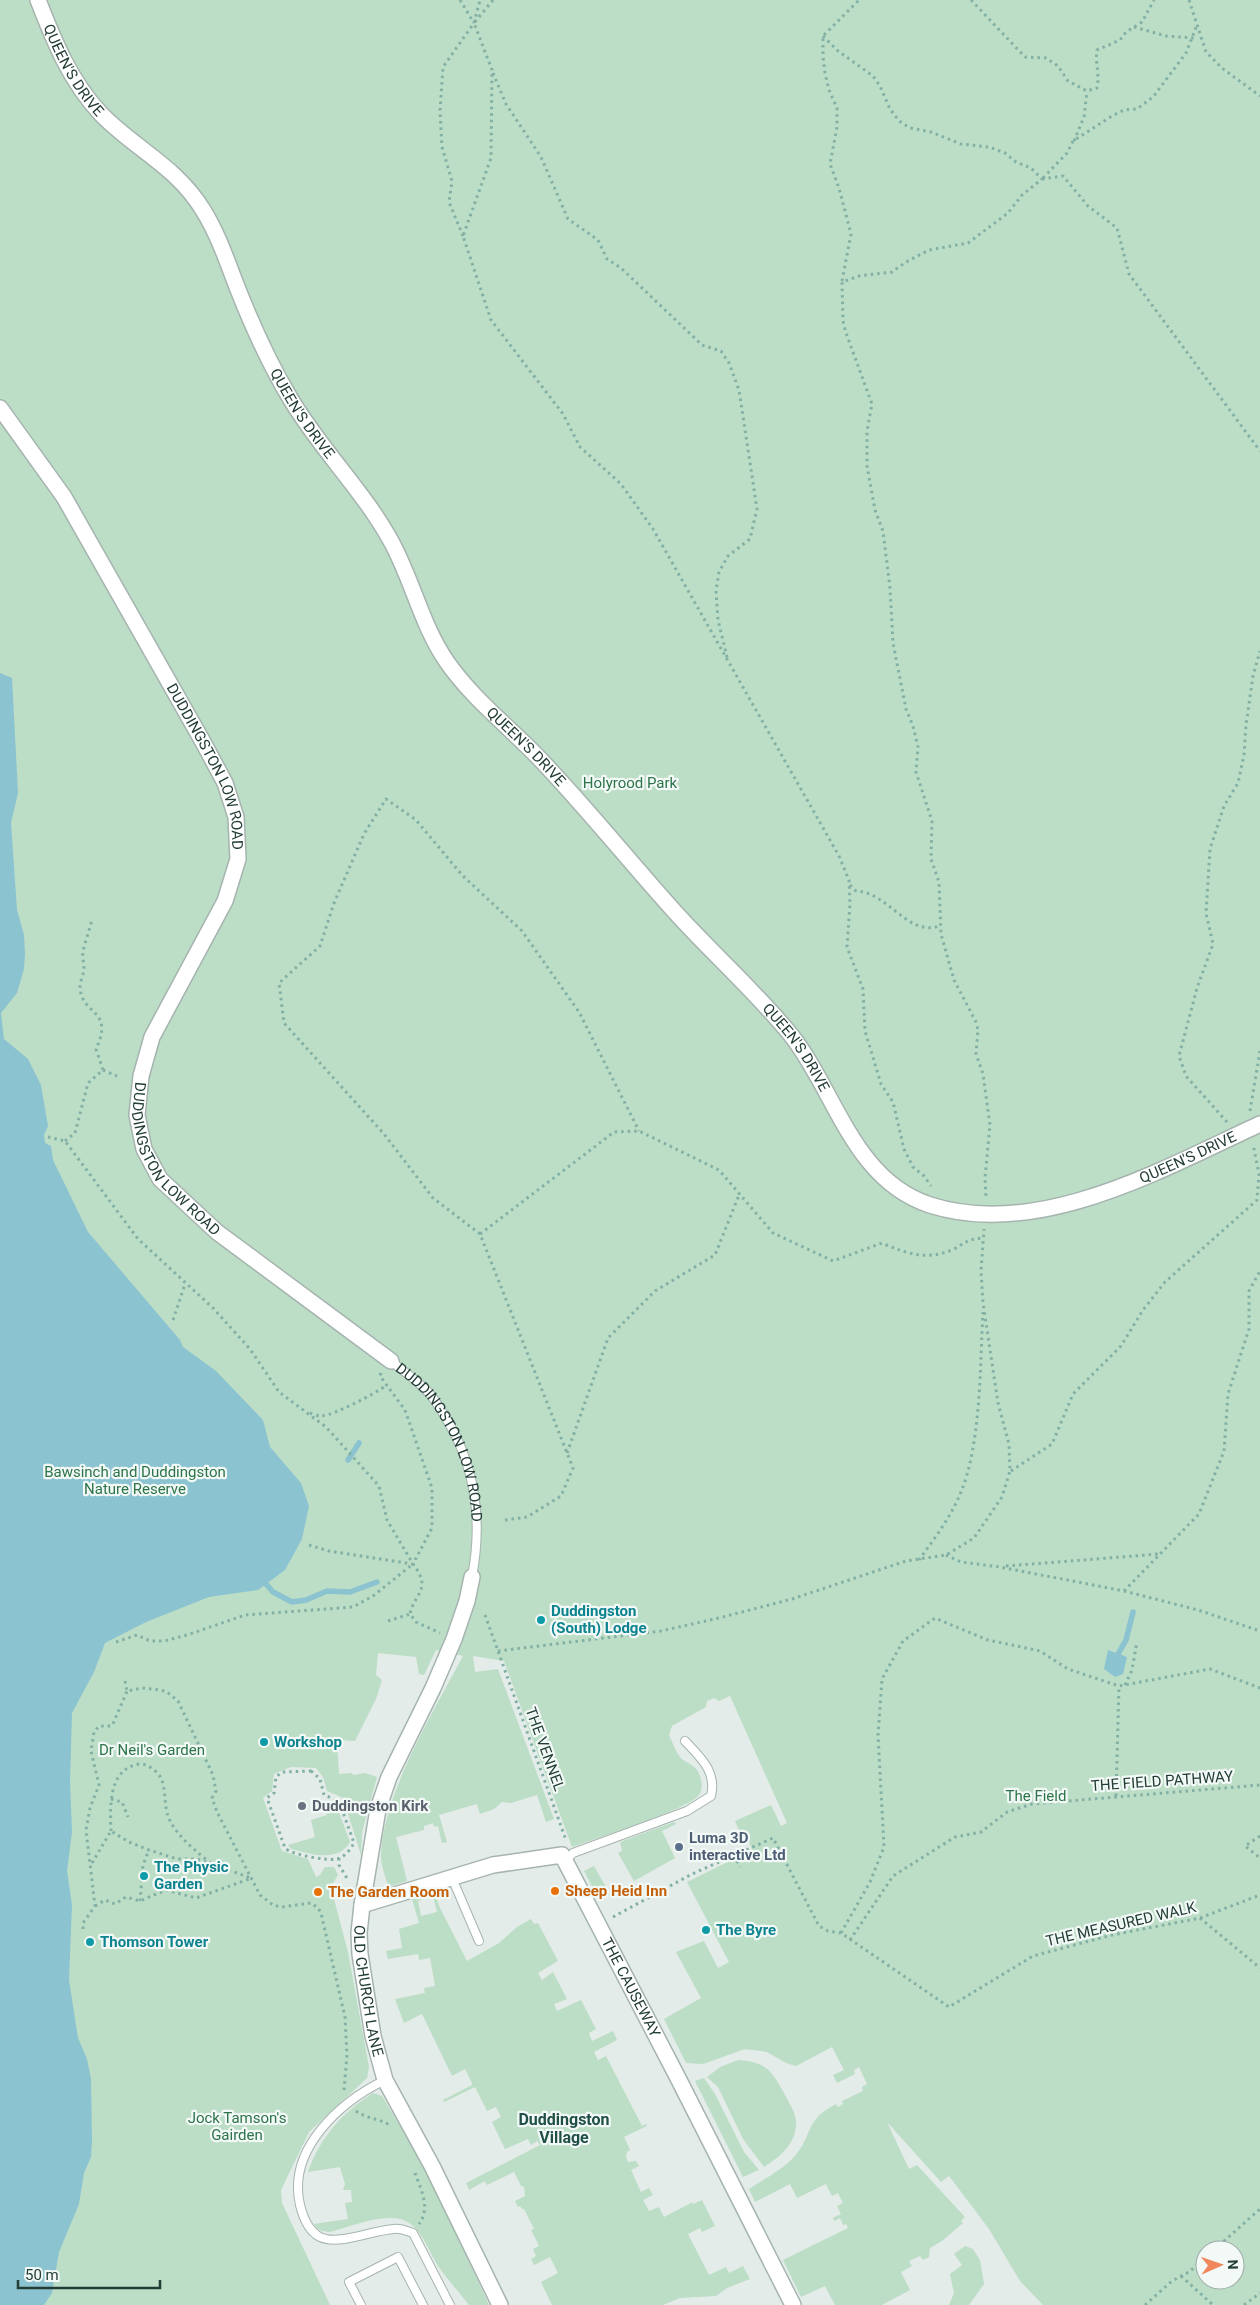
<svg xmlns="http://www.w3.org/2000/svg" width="1260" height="2305" viewBox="0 0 1260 2305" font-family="Roboto,sans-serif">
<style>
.green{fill:#bcddc6;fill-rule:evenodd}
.water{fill:#8bc3d1}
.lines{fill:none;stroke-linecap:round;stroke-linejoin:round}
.stream{stroke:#8bc3d1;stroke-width:5.5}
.lane-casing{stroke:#a6b4af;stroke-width:10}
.street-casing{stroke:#a6b4af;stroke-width:18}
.path{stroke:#83b0a4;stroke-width:3;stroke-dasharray:2.5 4;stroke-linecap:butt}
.lane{stroke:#fff;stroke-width:8}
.street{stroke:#fff;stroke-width:15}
.culture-dot{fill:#0f9aa8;stroke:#f3f9f6;stroke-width:2}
.worship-dot{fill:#6b7280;stroke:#f3f9f6;stroke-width:2}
.service-dot{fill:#5c6f8a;stroke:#f3f9f6;stroke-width:2}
.food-dot{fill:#e8710a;stroke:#f3f9f6;stroke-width:2}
.labels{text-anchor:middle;stroke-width:4.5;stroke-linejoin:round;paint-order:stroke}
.street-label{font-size:15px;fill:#233d37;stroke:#f3f9f6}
.park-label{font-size:15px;fill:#2d744b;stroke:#f3f9f6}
.culture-label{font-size:15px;font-weight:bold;fill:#0d838f;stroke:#f3f9f6;text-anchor:start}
.worship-label{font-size:15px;font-weight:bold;fill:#5b616d;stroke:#f3f9f6;text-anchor:start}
.service-label{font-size:15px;font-weight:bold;fill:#4e5e75;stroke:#f3f9f6;text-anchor:start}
.food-label{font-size:15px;font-weight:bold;fill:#c56008;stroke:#f3f9f6;text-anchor:start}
.neighbourhood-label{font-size:16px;font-weight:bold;fill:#1f4f46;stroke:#f3f9f6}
</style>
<rect width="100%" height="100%" fill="#e3ece8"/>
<g class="green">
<path d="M0,0H1260V2305H1043L1020,2281L989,2229L949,2176L941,2182L887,2122L909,2169L917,2165L965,2217L961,2221L963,2223L942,2241L930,2248L929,2257L923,2260L920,2256L909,2261L912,2266L901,2272L910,2290L882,2305H835L825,2286L801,2297L783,2260L848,2228L846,2224L843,2225L840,2218L834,2221L833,2218L841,2214L837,2206L843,2203L838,2193L832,2196L826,2184L797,2198L790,2184L755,2202L749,2189C764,2179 782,2170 794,2157C814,2135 803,2121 836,2104L838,2107L843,2104L842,2101L863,2091L862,2087L867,2084L859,2067L854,2070L855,2074L837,2083L833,2075L844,2070L832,2047L796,2066L786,2063L767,2052L745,2049L703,2064L686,2063L664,2019L701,1998L676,1952L704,1941L718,1968L729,1962L687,1882L752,1850L749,1842L745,1843L735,1821L771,1805L781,1826L787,1823L730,1696L719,1701L714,1698L707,1701L706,1707L679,1722L672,1726L669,1735C672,1741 675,1750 679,1756C686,1765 698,1763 701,1780C702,1785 702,1790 699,1795C689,1809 594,1839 572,1847L504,1661L473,1656L475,1672L498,1669L554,1819L546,1822L537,1795L511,1803L502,1802L494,1809L480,1814L477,1804L439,1815L447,1842L442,1843L438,1826L434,1827L433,1823L424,1826V1830L396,1837L407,1881L388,1887C386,1877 381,1866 381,1857C381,1797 435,1709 463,1656L436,1650L424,1675L419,1674L416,1657L378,1653L376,1675L382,1680L376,1699L355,1741L339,1740L337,1742L339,1774L352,1773L353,1775L365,1773L377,1777L362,1832L361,1855L343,1798L327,1791L323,1777L316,1768L291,1767L274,1774L272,1791L263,1798L282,1851L308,1859L316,1877L320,1875L325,1867H334L338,1875L333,1883L330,1884L348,1952L369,2067L367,2078L309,2132L281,2190L282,2203L330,2305H0ZM1205,2250H1235V2280H1205Z"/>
<path d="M324,1802L337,1807L350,1842C338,1863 310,1854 291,1849L288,1845L315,1837L311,1820L327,1815Z"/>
<polygon points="674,1822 676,1824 662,1831 675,1858 634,1881 618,1853 622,1851 620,1842"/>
<polygon points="594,1866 610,1894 599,1900 584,1871"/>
<polygon points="432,1892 434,1892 440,1908 467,1961 499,1943 517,1927 531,1919 534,1924 538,1923 558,1961 538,1973 542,1980 553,1972 567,1999 554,2004 557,2011 581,2000 596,2029 589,2033 592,2041 613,2031 617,2040 594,2052 598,2060 606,2056 641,2124 642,2126 646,2124 647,2126 624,2137 630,2150 627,2152 626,2157 628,2162 636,2161 639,2166 631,2170 641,2192 649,2188 653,2195 643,2200 649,2211 659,2207 664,2217 693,2202 693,2204 702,2200 715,2226 702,2232 700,2228 688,2234 709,2275 726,2267 729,2273 743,2266 750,2279 727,2288 716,2296 680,2298 663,2305 552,2305 541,2282 558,2273 550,2257 534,2265 531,2259 536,2256 533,2249 539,2246 531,2230 534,2229 524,2209 522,2209 520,2206 518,2207 515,2201 525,2196 524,2187 521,2186 514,2172 487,2185 485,2181 469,2190 466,2183 540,2145 537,2141 531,2145 528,2139 505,2149 492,2122 501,2117 496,2107 487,2111 475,2087 444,2102 443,2100 472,2085 472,2083 465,2069 452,2076 422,2014 404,2023 395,1999 425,1993 424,1988 435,1986 430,1958 419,1960 418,1954 388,1959 386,1951 402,1948 399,1929 419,1923 412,1899 393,1904 392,1902 420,1895 421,1900 418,1901 421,1916 437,1912"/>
<path d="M738,2060C766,2062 771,2070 784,2093C788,2101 796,2113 796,2122C797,2143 780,2157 764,2167L743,2139L718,2087L707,2077L720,2067Z"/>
<polygon points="704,2078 715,2094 744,2152 759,2170 743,2177 695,2081"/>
<path d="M373,2093L382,2096L430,2176L489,2305H469C459,2292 447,2279 438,2266C425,2245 419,2217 390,2218C370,2218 349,2227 330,2232C322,2231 318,2231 314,2224L348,2219L345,2203L352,2202L351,2190H343L345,2184L340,2167L308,2172C320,2137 343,2112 373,2093Z"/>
<polygon points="965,2246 973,2249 980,2260 984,2284 969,2305 949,2305 954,2293 950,2274 962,2265 954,2254"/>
</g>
<g class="water">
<polygon points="0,673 12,678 18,793 11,823 17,910 24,935 25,954 24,969 17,993 1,1013 4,1039 28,1059 41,1085 48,1126 44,1135 45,1143 51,1146 53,1160 88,1232 180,1340 183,1347 216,1371 263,1420 270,1447 301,1483 309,1506 302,1539 285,1570 258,1590 209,1597 146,1622 105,1643 94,1672 72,1713 70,1782 72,1832 67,1871 72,1905 69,1980 78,2038 87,2059 91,2079 92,2141 91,2157 84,2173 79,2204 59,2252 52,2293 44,2305 0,2305"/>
<polygon points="1108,1650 1127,1657 1123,1674 1115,1677 1104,1669"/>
</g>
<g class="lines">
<g class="stream">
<polyline points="348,1460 359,1443"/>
<polyline points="266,1584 273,1592 292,1602 306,1600 327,1591 350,1592 377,1582"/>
<polyline points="1117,1659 1118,1654 1126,1640 1133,1612"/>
</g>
<g class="lane-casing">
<g id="lane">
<path id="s1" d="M391,1361C403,1371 418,1381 429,1393C437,1402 444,1415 450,1425C477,1473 482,1524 472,1577"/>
<path d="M565,1861L573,1853L687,1811L711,1796C717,1771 700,1757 685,1741"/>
<polyline points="452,1878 479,1941"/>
<path d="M385,2080C340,2102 287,2149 300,2205C303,2217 308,2231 320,2237C339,2246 373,2230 394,2229C400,2228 407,2231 413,2233L450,2305"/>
<polyline points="361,2305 349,2282 398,2257 423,2305"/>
</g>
</g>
<g class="street-casing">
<g id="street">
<path id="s2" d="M38,0C54,41 70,81 101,114C135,149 176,166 203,210C218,234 227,261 237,287C252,325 269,363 290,398C320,449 364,491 392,543C413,582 422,626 447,662C472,698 508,726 538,757C586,807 629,861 675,912C712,953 756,992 791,1035C836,1092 853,1180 930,1205C1039,1240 1164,1168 1260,1124"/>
<path id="s3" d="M0,408L64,497L203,742L225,783L236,817L238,859L225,901L152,1037L141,1076L137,1115L144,1149L160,1179L217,1232L391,1361"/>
<path id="s4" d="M472,1577L467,1601L454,1639L433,1688L389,1777L378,1809L362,1905L359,1933L360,1954L373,2036L385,2080L432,2166L500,2305"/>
<path id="s5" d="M362,1905L493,1865L562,1855L679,2080L793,2305"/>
</g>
</g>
<g class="path">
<polyline points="460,0 474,23"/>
<polyline points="493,0 474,23 492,70 491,158 463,236 491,320 563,414 580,447 621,484 653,529 839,856 849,880 850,904 847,947 863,989 865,1031 881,1084 893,1102 904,1149 913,1167 924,1176 931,1186"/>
<path d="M971,0L1025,57L1046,58L1058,66L1068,81L1087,91L1097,88C1100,75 1095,63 1097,50L1120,40L1126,32L1142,22L1154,0"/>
<polyline points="1189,0 1206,52 1222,68 1260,96"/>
<polyline points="1134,27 1166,36 1194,38"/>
<polyline points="823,36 838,51 873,76 880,86 890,109 899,121 910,128 931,132 961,144 989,147 1005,153 1016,162 1031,168 1042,179 1022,195 1008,213 968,243 929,250 906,262 892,272 859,276 842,282 843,321 846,333 872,404 867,431 867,466 875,510 883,531 890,588 893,643 906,709 913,726 918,747 916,772 932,821 931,859 939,882 941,934 954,980 976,1022 978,1030 976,1054 983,1074 990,1125 985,1178 986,1198"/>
<polyline points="493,73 506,104 541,157 568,219 598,240 607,259 621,268 702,345 721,351 729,363 739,390 757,509 750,539 728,556 719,572 716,591 718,620 728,661"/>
<polyline points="1074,141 1084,117 1087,91"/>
<polyline points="1043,178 1067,153 1073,141 1112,116 1124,110 1137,109 1153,97 1186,53 1197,25"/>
<polyline points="1042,179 1063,176 1088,206 1117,228 1129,274 1260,451"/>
<polyline points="463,236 449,202 452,181 442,147 440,111 443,67 474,23 480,0"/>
<polyline points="842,281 851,234 839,188 830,164 837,127 837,108 829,90 825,73 823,57 823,36 859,0"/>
<path d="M850,885L856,891C888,892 908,937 939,926"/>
<polyline points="103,1070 117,1076"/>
<polyline points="1250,1111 1260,1051"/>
<polyline points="1227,1122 1186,1076 1179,1056 1197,988 1213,944 1206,913 1210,849 1224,806 1238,783 1244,755 1246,725 1253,676 1260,651"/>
<polyline points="48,1137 65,1141 138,1239 213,1308 250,1349 279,1392 326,1427 379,1486 387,1520 413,1564"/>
<path d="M65,1141L75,1133L88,1083L103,1070L96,1049C115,1008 81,1016 80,987C80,981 84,974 84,968C84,963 82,957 83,952C85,941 90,930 92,918"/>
<polyline points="480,1234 433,1198 384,1134 284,1023 279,983 320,946 334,903 364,834 386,799 416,820 462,875 522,931 579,1012 639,1131"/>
<polyline points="173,1320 185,1284"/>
<path d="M381,1373L380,1376L405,1410L432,1488V1528L413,1564C433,1590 414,1593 410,1614L416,1622L440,1633"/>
<path d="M310,1413C313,1414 318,1416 321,1416C335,1415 374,1394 387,1385"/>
<polyline points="567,1453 608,1338 655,1291 715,1255 739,1195"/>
<polyline points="1011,1471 1052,1444 1073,1394 1121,1346 1143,1310 1165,1282 1257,1200 1259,1174 1253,1144"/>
<path d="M505,1520L527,1517L561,1496L573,1468L480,1234L614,1132L639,1131L719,1170L773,1233L833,1261L882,1243C907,1254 928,1261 954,1249C967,1242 966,1240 982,1238"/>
<polyline points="309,1545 329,1551 412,1564"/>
<polyline points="946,1555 961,1562 1000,1567 1124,1591 1198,1610 1260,1631"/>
<path d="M919,1560C934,1539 951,1517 961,1492C981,1444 980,1365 983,1312"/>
<polyline points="1006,1566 1159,1554"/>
<polyline points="1124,1591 1199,1514 1224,1451 1228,1394 1249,1329 1249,1291 1260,1271"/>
<polyline points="485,1615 566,1840"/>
<polyline points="388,1621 410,1614"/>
<polyline points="116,1642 137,1635 150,1641 164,1641 187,1635 245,1615 353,1607 373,1596 413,1564"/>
<polyline points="498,1651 661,1631 719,1618 792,1599 906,1561 946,1555 974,1538 1002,1497 1010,1471 1009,1444 998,1403 983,1303 981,1271 984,1229"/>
<polyline points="125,1681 127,1691 142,1688 161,1690 167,1692 178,1701 213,1775 216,1791 212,1798 217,1812 260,1895 273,1905 282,1907 311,1903 318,1908 321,1913 345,2017 347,2055 344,2090"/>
<polyline points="1125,1685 1132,1670 1137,1642"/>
<path d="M311,1771L320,1779L324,1795L339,1801L354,1843C350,1850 344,1858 336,1859C327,1861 292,1855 285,1848L267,1798L274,1793L276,1777L282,1772Z"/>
<polyline points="1116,1796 1119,1686"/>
<polyline points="111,1799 122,1802 128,1817"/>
<path d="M111,1831C110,1807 108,1769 139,1764C147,1763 157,1771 161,1778C166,1789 164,1805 168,1816C175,1836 200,1854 215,1867"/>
<polyline points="1260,1836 1245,1846 1260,1858"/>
<polyline points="734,1855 740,1867"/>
<polyline points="339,1858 339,1865 348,1880"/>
<polyline points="92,1863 111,1831 129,1842 149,1850 177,1859 197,1859 251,1878"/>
<polyline points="140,1901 143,1865 149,1850"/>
<polyline points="95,1906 105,1900 115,1904 126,1897 140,1901 166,1890 196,1898 252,1878"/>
<polyline points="613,1917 692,1874 773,1838 819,1926 828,1931 841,1933 949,2007 1033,1956 1112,1935 1200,1918 1260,1895"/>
<polyline points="1200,1918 1260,1968"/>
<polyline points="83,1929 83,1923 95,1906 86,1830 90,1808 99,1785 91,1751 94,1732 99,1726 111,1726 113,1724 127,1691"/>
<polyline points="841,1933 870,1882 884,1847 878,1735 882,1679 903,1641 935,1618 988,1640 1040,1651 1068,1669 1119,1686 1210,1669 1260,1688"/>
<polyline points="850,1940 893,1876 955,1837 981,1832 1007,1812 1032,1804 1260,1785"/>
<path d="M356,2111C366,2119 380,2118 391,2126"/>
<path d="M415,2173C421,2190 431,2208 419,2224"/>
<polyline points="1214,2250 1260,2209"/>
<polyline points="1181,2276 1213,2305"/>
<polyline points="1145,2305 1172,2281 1189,2272 1205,2258"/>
<polyline points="1244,2305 1260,2293"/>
</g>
<use href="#lane" class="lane"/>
<use href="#street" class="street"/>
</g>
<g class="culture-dot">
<circle cx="541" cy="1620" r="5"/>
<circle cx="264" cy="1742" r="5"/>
<circle cx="144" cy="1876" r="5"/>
<circle cx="706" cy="1930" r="5"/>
<circle cx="90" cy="1942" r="5"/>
</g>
<circle class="worship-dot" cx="302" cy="1806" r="5"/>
<circle class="service-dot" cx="679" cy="1847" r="5"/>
<g class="food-dot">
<circle cx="555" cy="1891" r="5"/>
<circle cx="318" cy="1892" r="5"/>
</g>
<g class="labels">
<g class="street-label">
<text dy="5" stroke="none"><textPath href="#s2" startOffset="79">QUEEN'S DRIVE</textPath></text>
<text dy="5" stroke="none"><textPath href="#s2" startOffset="499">QUEEN'S DRIVE</textPath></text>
<text dy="5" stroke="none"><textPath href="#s2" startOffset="904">QUEEN'S DRIVE</textPath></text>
<text dy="5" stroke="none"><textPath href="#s3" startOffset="416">DUDDINGSTON LOW ROAD</textPath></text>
<text dy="5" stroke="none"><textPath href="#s2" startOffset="1309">QUEEN'S DRIVE</textPath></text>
<text dy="5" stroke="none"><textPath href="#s3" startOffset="851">DUDDINGSTON LOW ROAD</textPath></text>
<text dy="5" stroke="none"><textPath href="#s2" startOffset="1789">QUEEN'S DRIVE</textPath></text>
<text dy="5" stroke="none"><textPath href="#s1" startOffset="99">DUDDINGSTON LOW ROAD</textPath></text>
<text transform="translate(545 1749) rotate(70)" y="5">THE VENNEL</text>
<text transform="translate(1162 1781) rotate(-4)" y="5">THE FIELD PATHWAY</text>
<text transform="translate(1121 1924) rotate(-13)" y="5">THE MEASURED WALK</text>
<text dy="5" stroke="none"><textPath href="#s5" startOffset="356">THE CAUSEWAY</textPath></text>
<text dy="5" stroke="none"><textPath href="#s4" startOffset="435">OLD CHURCH LANE</textPath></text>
</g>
<g class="park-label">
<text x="630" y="788">Holyrood Park</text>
<text x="135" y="1477">Bawsinch and Duddingston<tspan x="135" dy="17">Nature Reserve</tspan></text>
<text x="152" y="1755">Dr Neil's Garden</text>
<text x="1036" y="1801">The Field</text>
<text x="237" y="2123">Jock Tamson's<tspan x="237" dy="17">Gairden</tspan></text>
</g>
<g class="culture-label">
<text x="551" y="1616">Duddingston<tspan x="551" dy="17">(South) Lodge</tspan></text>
<text x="274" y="1747">Workshop</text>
<text x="154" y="1872">The Physic<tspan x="154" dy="17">Garden</tspan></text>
<text x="716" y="1935">The Byre</text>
<text x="100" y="1947">Thomson Tower</text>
</g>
<g class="worship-label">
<text x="312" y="1811">Duddingston Kirk</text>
</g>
<g class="service-label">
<text x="689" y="1843">Luma 3D<tspan x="689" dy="17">interactive Ltd</tspan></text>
</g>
<g class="food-label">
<text x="565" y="1896">Sheep Heid Inn</text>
<text x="328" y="1897">The Garden Room</text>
</g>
<g class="neighbourhood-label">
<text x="564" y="2125">Duddingston<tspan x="564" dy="18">Village</tspan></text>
</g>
</g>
<g transform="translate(1220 2265) rotate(88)"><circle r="24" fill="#f3f9f6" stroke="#a0aeaa"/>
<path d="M0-4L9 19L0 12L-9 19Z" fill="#f0875d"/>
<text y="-8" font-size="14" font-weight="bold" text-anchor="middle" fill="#233d37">N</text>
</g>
<path d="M18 2280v8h142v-8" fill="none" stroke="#233d37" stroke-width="2.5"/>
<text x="25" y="2280" font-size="15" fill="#233d37" stroke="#f3f9f6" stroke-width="4" paint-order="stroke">50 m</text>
</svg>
